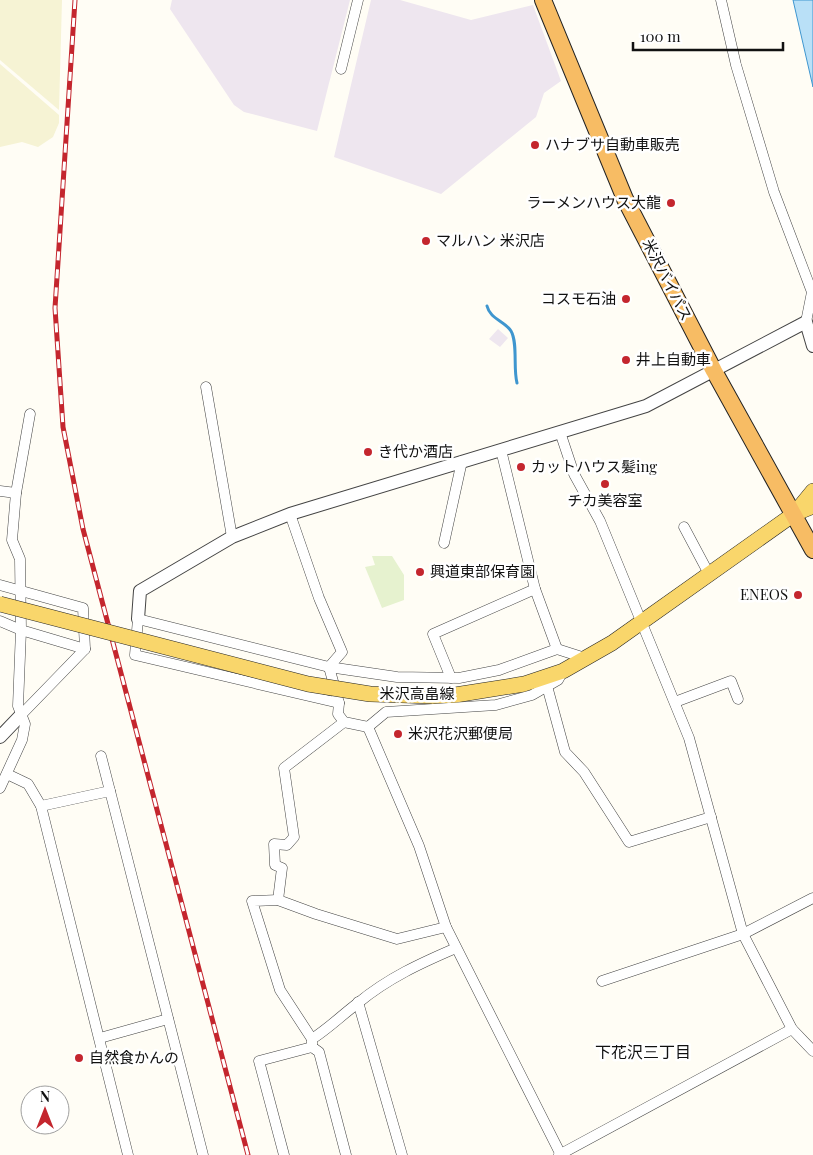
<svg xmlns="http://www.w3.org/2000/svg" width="813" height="1155" viewBox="0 0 813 1155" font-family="'Playfair Display','Noto Sans JP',serif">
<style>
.industrial{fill:#eee6ef}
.farmland{fill:#f6f3d4}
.pitch{fill:#e6f2cf}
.water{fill:#b9e0f7;stroke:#3f96cf}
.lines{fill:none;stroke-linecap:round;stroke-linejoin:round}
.stream{stroke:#3f96cf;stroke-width:3}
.minor-casing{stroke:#444;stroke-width:11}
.tertiary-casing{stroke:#444;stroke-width:14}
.primary-casing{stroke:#222;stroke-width:16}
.trunk-casing{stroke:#222;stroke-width:18}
.minor{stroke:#fff;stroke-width:10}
.tertiary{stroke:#fff;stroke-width:12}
.primary{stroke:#f9d66b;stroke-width:15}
.trunk{stroke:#f7bc64;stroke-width:16}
.rail-casing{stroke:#c4262e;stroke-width:5}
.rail{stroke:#fff;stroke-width:3;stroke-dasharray:9;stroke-linecap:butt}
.primary-bridge-casing{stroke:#222;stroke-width:16;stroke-linecap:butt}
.primary-bridge{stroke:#f9d66b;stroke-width:15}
.poi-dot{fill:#c4262e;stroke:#fff;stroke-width:2}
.labels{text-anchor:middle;stroke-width:5;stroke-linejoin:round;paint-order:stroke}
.poi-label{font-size:15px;fill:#111;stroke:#fff;text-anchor:start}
.street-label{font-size:15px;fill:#111;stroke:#fff}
.neighbourhood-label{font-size:16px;fill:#111;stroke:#fff}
</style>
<rect width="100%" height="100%" fill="#fffdf5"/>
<g class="industrial">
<polygon points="172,0 350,0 317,131 244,112 234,105 170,9"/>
<polygon points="371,0 400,0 471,20 533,5 561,81 544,93 536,117 441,194 334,157"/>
<polygon points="498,329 508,338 500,347 489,339"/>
</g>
<g class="farmland">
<polygon points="0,0 62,0 59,110 0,60"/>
<polygon points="0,64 59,115 59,123 53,137 38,147 22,142 0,147"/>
</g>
<polygon class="pitch" points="372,556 392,556 404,575 404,600 382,608 365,567 375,565"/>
<polygon class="water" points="793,0 813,0 813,87"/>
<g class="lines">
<path class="stream" d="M487,306C490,319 505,321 511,331C518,343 513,368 517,383"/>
<g class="minor-casing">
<g id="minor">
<polyline points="721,0 736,65 774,192 812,292 806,322"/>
<polyline points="341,69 358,0"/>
<polyline points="206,387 232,537"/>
<polyline points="30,414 16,493 12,540 20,559 21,630 85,649"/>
<polyline points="560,432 574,474 600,521 689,738 743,934 792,1029 813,1051"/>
<polyline points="501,450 535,589 557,649"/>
<polyline points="0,491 16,493"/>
<polyline points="290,514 319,598 342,652 329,667 339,703 338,714 344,722 368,727"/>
<polyline points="684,527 709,574"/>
<polyline points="444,543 462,461"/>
<polyline points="0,585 83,608 85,649 21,715"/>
<polyline points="0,621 21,630 18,706 25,724 22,740 0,788"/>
<polyline points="451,678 433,634 535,589"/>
<polyline points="547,686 565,752 584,772 629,842 711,817"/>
<polyline points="675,702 731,681 738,699"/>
<polyline points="339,703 135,655 138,619 329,667 397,677 459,678 499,670 557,649 585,658"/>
<polyline points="368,727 419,846 446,927 561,1155"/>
<polyline points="368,727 386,712 496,705 532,695 558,680 563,671"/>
<polyline points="101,756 110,791"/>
<polyline points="7,774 28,784 41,806 128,1155"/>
<polyline points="41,806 110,791 203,1155"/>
<polyline points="278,900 282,868 275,865 274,844 287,845 294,837 284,768 344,722"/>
<polyline points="602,981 743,934 813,898"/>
<polyline points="358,1002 402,1155"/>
<polyline points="100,1038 168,1019"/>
<path d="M312,1039C329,1028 342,1015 358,1003C388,978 421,963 456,948"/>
<polyline points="312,1047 312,1039 280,990 252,901 278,900 316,914 397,939 446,927"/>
<polyline points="312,1047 319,1052 346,1155"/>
<polyline points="284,1155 259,1061 312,1047"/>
<polyline points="559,1155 792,1029"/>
</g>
</g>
<g class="tertiary-casing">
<g id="tertiary">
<polyline points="138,619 140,591 232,537 290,514 646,406 806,322 813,346"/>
<polyline points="0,737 21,715"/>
</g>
</g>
<g class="primary-casing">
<g id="primary">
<polyline points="795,513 813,491"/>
<polyline points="432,696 455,695 524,684 563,671 612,643 794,514 813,506"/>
</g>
</g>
<g class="trunk-casing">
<polyline id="trunk" points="543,0 625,199 714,371 813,550"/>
</g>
<use href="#minor" class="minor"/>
<use href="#tertiary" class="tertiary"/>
<use href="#primary" class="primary"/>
<use href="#trunk" class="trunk"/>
<g class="rail-casing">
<polyline id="rail" points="75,0 55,308 63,427 83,529 248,1155"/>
</g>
<use href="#rail" class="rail"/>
<g class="primary-bridge-casing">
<polyline id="primary-bridge" points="0,604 308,684 370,694 432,696"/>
</g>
<use href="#primary-bridge" class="primary-bridge"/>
</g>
<g class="poi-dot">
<circle cx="535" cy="145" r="5"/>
<circle cx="671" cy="203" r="5"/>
<circle cx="426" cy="241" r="5"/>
<circle cx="626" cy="299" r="5"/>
<circle cx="626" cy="360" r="5"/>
<circle cx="368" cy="452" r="5"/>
<circle cx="521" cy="467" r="5"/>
<circle cx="605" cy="484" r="5"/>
<circle cx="420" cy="572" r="5"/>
<circle cx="798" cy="595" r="5"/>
<circle cx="398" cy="734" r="5"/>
<circle cx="79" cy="1058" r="5"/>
</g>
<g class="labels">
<g class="poi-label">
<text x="545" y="150">ハナブサ自動車販売</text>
<text x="661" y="208" text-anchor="end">ラーメンハウス大龍</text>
<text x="436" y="246">マルハン 米沢店</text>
<text x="616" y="304" text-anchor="end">コスモ石油</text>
<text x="636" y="365">井上自動車</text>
<text x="378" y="457">き代か酒店</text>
<text x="531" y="472">カットハウス髪ing</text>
<text x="605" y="506" text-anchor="middle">チカ美容室</text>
<text x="430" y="577">興道東部保育園</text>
<text x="788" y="600" text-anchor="end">ENEOS</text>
<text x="408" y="739">米沢花沢郵便局</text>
<text x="89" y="1063">自然食かんの</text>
</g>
<g class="street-label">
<text transform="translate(667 280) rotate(63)" y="5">米沢バイパス</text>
<text x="417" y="699">米沢高畠線</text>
</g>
<g class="neighbourhood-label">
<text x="643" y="1058">下花沢三丁目</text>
</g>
</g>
<g transform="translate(45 1110)"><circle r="24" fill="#ffffff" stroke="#a0a0a0"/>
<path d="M0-4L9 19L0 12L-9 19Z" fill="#c4262e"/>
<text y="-8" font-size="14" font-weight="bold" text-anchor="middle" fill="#111111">N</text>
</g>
<path d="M633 42v8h150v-8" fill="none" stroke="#111111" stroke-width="2.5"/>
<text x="640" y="42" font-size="15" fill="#111111" stroke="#ffffff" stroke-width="4" paint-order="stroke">100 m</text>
</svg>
